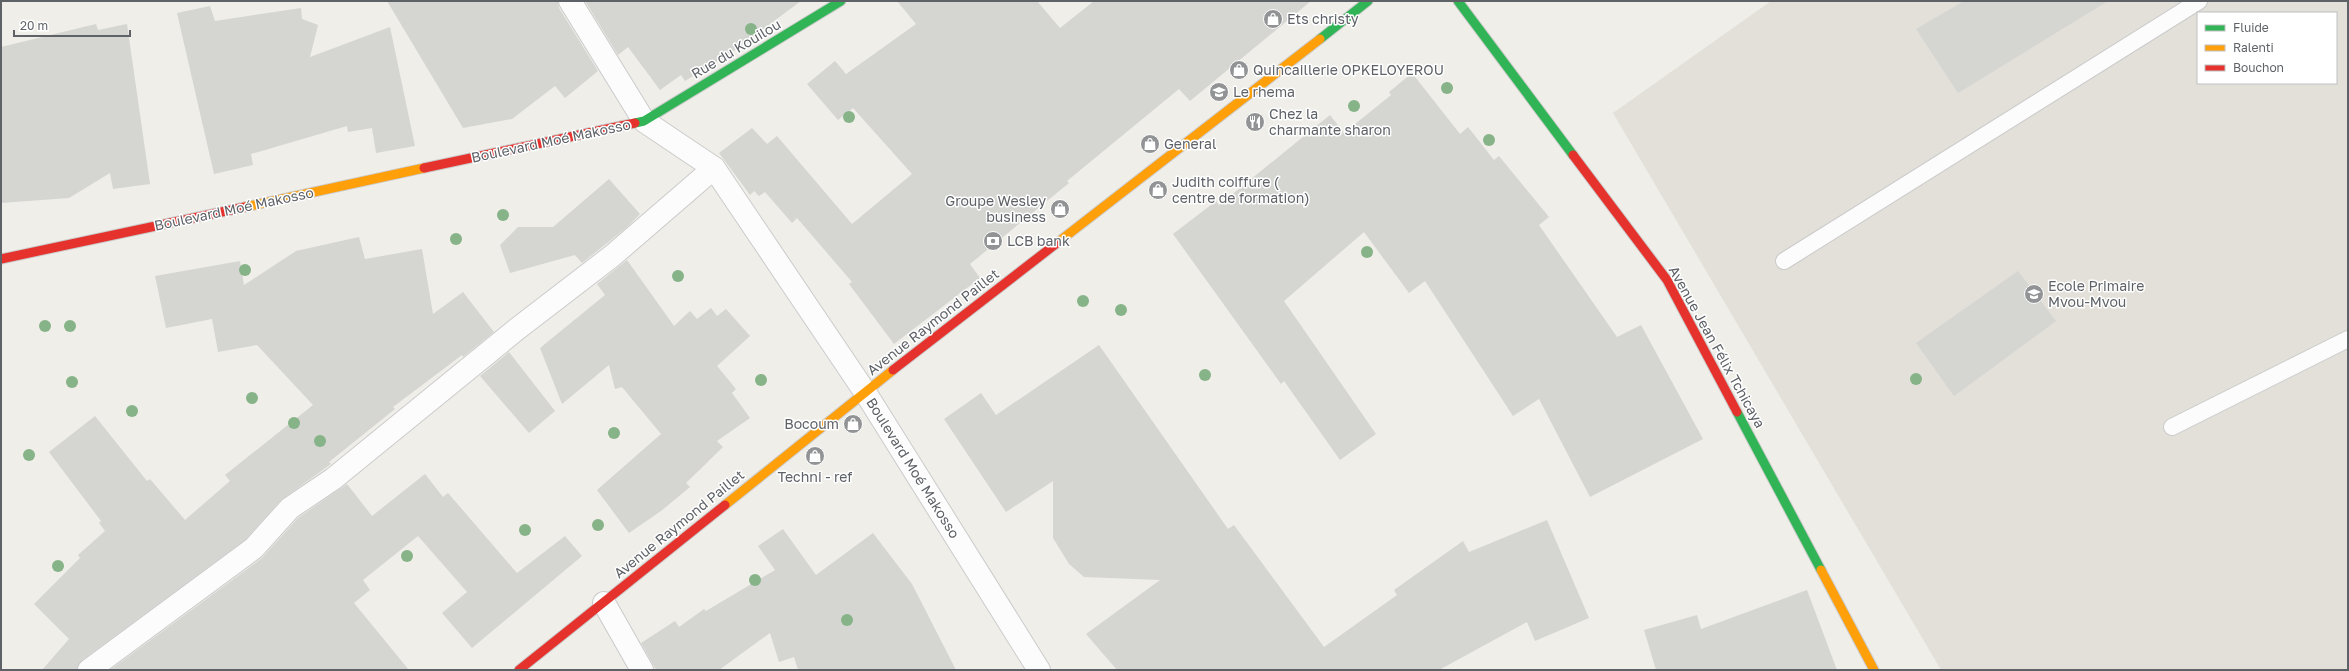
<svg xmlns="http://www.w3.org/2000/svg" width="2349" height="671" viewBox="0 0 2349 671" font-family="'Golos Text',sans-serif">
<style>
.education{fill:#e2e0d9;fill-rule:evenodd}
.building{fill:#d5d5d2}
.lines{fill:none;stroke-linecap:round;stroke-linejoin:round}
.lane-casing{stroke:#cbcbcb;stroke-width:18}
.street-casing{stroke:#cbcbcb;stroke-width:24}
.fast-casing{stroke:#cbcbcb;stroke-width:11}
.slow-casing{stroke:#cbcbcb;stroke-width:11}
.jam-casing{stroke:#cbcbcb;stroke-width:11}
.lane{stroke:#fdfcfc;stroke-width:16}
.street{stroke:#fdfcfc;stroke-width:22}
.fast{stroke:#30b455;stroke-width:9}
.slow{stroke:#ff9f0a;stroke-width:9}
.jam{stroke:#e5322d;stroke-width:9}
.tree{fill:#87b388}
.labels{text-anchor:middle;stroke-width:3;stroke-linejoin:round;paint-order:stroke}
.poi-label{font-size:14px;fill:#5e6267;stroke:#fff;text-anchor:start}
.street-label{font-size:14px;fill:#5e6267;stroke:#fff}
</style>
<rect width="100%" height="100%" fill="#efeee9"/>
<path class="education" d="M1771,1H2348V670H1941L1613,113ZM2198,13H2336V83H2198Z"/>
<g class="building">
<polygon points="387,1 558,1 559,8 598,71 565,98 555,86 512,119 463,128"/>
<polygon points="585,1 801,1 731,53 685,81 681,75 660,90 628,47 618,55"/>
<polygon points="897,1 1037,1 1060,28 1094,1 1311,1 1190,101 1179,89 1067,181 1069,183 970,264 980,278 894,344 849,284 852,282 797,218 792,223 765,192 759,196 754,191 750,195 719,153 752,128 767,144 777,136 852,224 912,174 853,108 838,120 807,84 835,61 846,74 916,24"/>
<polygon points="1964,1 2108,1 1958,93 1916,29"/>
<polygon points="210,6 215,21 301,8 302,19 318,25 310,57 390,27 415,146 376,153 372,128 348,132 347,126 251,154 253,165 214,174 177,13"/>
<polygon points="96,24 98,30 127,24 150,184 113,189 110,173 69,198 1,203 1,47"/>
<polygon points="1412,73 1460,134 1468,127 1494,160 1499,156 1549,217 1539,225 1617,337 1641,325 1703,439 1590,497 1539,399 1513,416 1425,281 1409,293 1364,232 1284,301 1376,434 1340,460 1284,381 1281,384 1173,234 1216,201 1219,205 1330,115 1344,133 1391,95 1389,92"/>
<polygon points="609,179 640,214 626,228 582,263 575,255 510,273 500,245 518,227 553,227"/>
<polygon points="359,237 365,259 422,249 433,314 463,292 494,332 463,357 462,355 393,407 395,409 329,462 331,464 281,500 246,539 82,660 77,670 42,670 69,639 34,604 80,558 78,555 105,531 99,523 101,521 49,452 95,416 147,481 150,479 185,520 230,481 225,475 313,405 257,345 218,352 212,319 166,328 155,276 240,261 244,285 296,251"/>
<polygon points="627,260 674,326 690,311 697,319 711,308 717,316 726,309 750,336 717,366 736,389 732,393 750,418 717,441 723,447 686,483 690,487 661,511 629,533 597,490 661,434 622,387 615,389 609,365 562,404 540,348 605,295 597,284"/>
<polygon points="2018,271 2056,321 1954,396 1916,343"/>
<polygon points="1099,345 1228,529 1234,525 1324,647 1397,595 1394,590 1463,541 1469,552 1547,520 1589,618 1535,641 1527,622 1439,670 1117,670 1086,634 1160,580 1084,577 1069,564 1053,538 1053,481 1006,512 944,419 981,393 996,415"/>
<polygon points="509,352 555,411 529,433 480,376"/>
<polygon points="425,474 443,497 448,493 517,573 565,536 582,556 472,648 442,613 467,592 418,536 363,580 370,590 354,603 409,670 110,670 262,558 298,518 347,484 372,516"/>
<polygon points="783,529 816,575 873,533 912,584 956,670 798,670 794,657 779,662 770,633 719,670 656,670 641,643 675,621 679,627 704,609 706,611 775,570 758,546"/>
<polygon points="1807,590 1837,670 1656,670 1644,630 1697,615 1701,629"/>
</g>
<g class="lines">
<g class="lane-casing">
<g id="lane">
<polyline points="1784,261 2199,1"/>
<polyline points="2172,427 2348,339"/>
</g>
</g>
<g class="street-casing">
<g id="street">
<polyline points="570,1 644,121 714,168 865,392 1039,670"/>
<polyline points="604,603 642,670"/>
<polyline points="89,670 254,548 290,508 333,479 517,329 612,256 714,168"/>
</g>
</g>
<g class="fast-casing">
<g id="fast">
<polyline points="1458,1 1573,155"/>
<polyline points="1320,39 1368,1"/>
<polyline points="635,123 644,121 841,1"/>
<polyline points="1737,412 1821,570"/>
</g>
</g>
<g class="slow-casing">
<g id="slow">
<polyline points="245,207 424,168"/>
<polyline points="1057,243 1320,39"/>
<polyline points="725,505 893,370"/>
<polyline points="1821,570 1874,670"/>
</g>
</g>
<g class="jam-casing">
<g id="jam">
<polyline points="1573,155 1667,280 1737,412"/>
<polyline points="424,168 635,123"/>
<polyline points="1,259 245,207"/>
<polyline points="893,370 1057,243"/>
<polyline points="519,670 725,505"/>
</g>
</g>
<use href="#lane" class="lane"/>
<use href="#street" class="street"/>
<use href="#fast" class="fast"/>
<use href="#slow" class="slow"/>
<use href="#jam" class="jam"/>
</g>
<g class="tree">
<circle cx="751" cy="29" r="6"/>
<circle cx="1447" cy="88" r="6"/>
<circle cx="1354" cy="106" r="6"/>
<circle cx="849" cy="117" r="6"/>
<circle cx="1489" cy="140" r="6"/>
<circle cx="503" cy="215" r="6"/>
<circle cx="456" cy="239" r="6"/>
<circle cx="1367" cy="252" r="6"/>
<circle cx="245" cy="270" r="6"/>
<circle cx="678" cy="276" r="6"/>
<circle cx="1083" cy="301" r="6"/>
<circle cx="1121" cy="310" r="6"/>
<circle cx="45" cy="326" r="6"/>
<circle cx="70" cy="326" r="6"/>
<circle cx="1205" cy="375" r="6"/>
<circle cx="1916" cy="379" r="6"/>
<circle cx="761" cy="380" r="6"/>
<circle cx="72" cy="382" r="6"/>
<circle cx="252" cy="398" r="6"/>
<circle cx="132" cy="411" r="6"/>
<circle cx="294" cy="423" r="6"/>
<circle cx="614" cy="433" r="6"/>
<circle cx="320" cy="441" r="6"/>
<circle cx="29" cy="455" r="6"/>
<circle cx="598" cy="525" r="6"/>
<circle cx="525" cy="530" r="6"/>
<circle cx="407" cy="556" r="6"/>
<circle cx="58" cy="566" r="6"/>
<circle cx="755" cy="580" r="6"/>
<circle cx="847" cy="620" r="6"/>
</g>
<defs>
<g id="shop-disc" transform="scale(1)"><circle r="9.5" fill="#919394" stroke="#fff"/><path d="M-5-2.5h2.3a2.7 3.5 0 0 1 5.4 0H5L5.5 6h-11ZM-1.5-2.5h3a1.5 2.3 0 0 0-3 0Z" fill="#fff"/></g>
<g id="school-disc" transform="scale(1)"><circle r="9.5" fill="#919394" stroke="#fff"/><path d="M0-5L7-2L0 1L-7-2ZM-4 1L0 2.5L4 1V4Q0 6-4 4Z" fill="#fff"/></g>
<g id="restaurant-disc" transform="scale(1)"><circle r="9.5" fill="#919394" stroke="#fff"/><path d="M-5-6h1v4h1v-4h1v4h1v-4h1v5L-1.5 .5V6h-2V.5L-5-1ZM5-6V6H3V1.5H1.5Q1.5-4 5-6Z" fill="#fff"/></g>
<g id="bank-disc" transform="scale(1)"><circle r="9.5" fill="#919394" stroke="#fff"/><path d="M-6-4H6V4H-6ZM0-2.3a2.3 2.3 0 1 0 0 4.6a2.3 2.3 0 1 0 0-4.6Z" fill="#fff"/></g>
</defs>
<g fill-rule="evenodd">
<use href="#shop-disc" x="1273" y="19"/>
<use href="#shop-disc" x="1239" y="70"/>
<use href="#school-disc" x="1219" y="92"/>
<use href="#restaurant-disc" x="1255" y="122"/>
<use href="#shop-disc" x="1150" y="144"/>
<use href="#shop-disc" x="1158" y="190"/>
<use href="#shop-disc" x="1060" y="209"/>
<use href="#bank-disc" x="993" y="241"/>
<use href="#school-disc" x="2034" y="294"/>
<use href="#shop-disc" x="853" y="424"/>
<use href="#shop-disc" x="815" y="456"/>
</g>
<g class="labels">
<g class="poi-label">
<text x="1287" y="24">Ets christy</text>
<text x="1253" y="75">Quincaillerie OPKELOYEROU</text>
<text x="1233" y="97">Le rhema</text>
<text x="1269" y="119">Chez la<tspan x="1269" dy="16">charmante sharon</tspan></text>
<text x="1164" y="149">General</text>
<text x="1172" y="187">Judith coiffure (<tspan x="1172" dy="16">centre de formation)</tspan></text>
<text x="1046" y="206" text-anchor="end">Groupe Wesley<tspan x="1046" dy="16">business</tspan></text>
<text x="1007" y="246">LCB bank</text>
<text x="2048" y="291">Ecole Primaire<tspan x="2048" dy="16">Mvou-Mvou</tspan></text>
<text x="839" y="429" text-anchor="end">Bocoum</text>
<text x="815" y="482" text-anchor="middle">Techni - ref</text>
</g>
<g class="street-label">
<text transform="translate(736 49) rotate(-31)" y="5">Rue du Kouilou</text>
<text transform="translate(551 141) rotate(-12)" y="5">Boulevard Moé Makosso</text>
<text transform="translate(234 209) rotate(-12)" y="5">Boulevard Moé Makosso</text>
<text transform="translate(933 322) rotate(-38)" y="5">Avenue Raymond Paillet</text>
<text transform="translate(1717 347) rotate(61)" y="5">Avenue Jean Félix Tchicaya</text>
<text transform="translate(913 468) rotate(58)" y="5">Boulevard Moé Makosso</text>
<text transform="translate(679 524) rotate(-39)" y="5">Avenue Raymond Paillet</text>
</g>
</g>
<rect width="2349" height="671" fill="none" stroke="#5e6267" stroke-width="4"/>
<rect x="2197" y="12" width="140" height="72" fill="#ffffff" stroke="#bfc0c2"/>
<rect x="2205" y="25" width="20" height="6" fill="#30b455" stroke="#bfc0c2"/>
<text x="2233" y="32" font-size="12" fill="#5e6267">Fluide</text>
<rect x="2205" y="45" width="20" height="6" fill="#ff9f0a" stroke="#bfc0c2"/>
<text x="2233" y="52" font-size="12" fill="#5e6267">Ralenti</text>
<rect x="2205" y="65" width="20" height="6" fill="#e5322d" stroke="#bfc0c2"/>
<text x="2233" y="72" font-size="12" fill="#5e6267">Bouchon</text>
<path d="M14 30v6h116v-6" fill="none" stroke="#5e6267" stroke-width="2"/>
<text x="20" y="30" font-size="12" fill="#5e6267" stroke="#ffffff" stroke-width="3" paint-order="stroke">20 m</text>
</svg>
